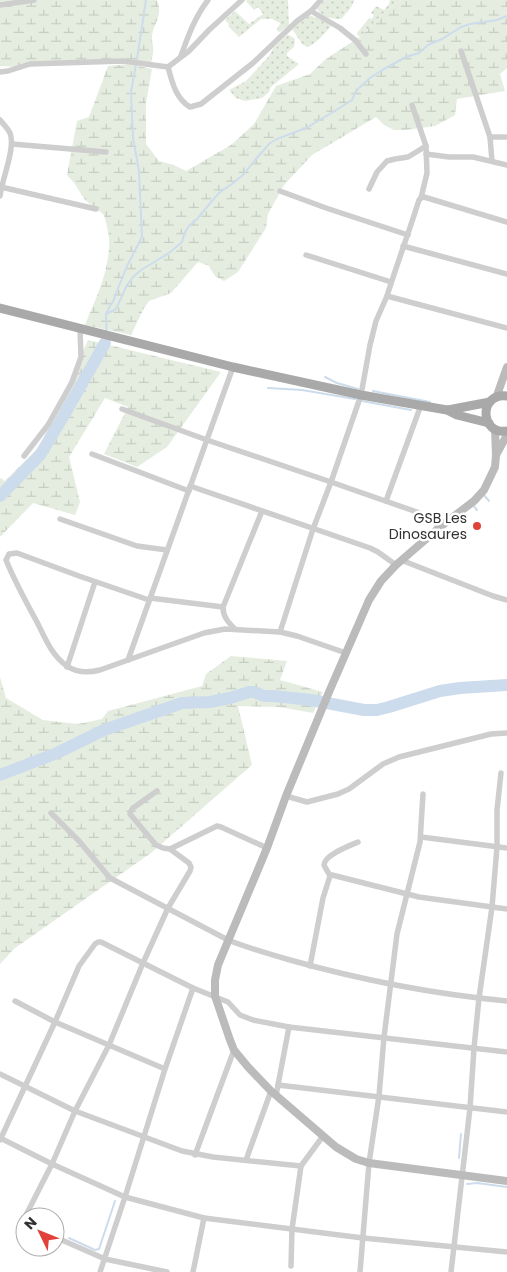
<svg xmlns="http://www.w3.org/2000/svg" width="507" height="1272" viewBox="0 0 507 1272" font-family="Poppins,sans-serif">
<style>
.grass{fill:url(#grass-dots)}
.wetland{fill:url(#wetland-marsh)}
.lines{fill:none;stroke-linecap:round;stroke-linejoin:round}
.stream{stroke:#cddcec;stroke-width:2}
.river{stroke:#cddcec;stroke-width:12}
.street{stroke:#cecece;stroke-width:5.5}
.secondary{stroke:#bbb;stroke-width:8}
.primary{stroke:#a9a9a9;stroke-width:9}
.poi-dot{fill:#e24139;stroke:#fff;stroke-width:2}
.labels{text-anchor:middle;stroke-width:5;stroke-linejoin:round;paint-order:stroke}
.poi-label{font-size:14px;fill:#313131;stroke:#fff;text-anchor:end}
</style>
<defs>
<pattern id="grass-dots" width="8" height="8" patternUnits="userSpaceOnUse" patternTransform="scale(1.25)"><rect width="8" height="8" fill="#e5ede0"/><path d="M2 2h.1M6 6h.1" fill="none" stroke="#c5ccc1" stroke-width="1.8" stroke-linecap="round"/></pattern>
<pattern id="wetland-marsh" width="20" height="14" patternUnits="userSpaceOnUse" patternTransform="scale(1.25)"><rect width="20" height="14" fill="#e5ede0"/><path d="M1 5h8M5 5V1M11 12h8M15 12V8" fill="none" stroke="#c5ccc1"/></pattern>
</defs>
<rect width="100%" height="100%" fill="#fff"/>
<g class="grass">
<polygon points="247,0 288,0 289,25 280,32 277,31 277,29 279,26 280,23 272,19 261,19 239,37 228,26 229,24 225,20 235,11 249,24 263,14 258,7 254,10 246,1"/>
<path d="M325,0H354V1L350,9L341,19C332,19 322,17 317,9Z"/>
<polygon points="390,0 402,0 389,8 361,36 358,36 357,33 369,18 372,19 374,15 371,13 376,6 384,10 389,4"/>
<path d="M309,15L320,19L331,26C324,34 318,42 308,47L303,45L292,29L296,24Z"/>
<polygon points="287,35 289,35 295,39 294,47 287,53 287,56 299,64 271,87 269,92 262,98 245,101 236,98 229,90 246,81 269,56 274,47"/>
</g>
<g class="wetland">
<path d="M0,0H157C164,18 152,23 152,39C152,42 153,44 153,47C154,52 152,58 151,63L123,61L17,67L0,66Z"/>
<path d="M402,0H507V68L500,74L505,91L457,99L455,115L435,126L406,130H394L384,125L376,117L312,155L284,185L268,214L266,228L238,272L224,281L215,276L209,266L198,262L171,293L149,301L143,310L131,335L85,325C96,298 111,268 109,238C108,230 106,222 104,215L85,200L75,184L67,175L77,121L89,117L108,66L129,64L152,69L146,103V144L159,161L174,165L186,171L231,145L254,124L276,86L310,74L326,59L361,36L389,8Z"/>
<polygon points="88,340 221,372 167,447 137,467 104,454 128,407 105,398 69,457 80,502 75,515 33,503 0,537 0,478 5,481 40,446"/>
<polygon points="231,656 287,661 280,680 323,692 313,713 279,707 238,706 252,765 151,853 15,948 0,964 0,677 6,698 43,720 78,724 102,719 108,711 202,686 206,674"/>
</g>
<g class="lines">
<g class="stream">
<polyline points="106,314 116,309 127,285 133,277 141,270 169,253 182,242 185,232 189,226 197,219 212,201 220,192 232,184 244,174 255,160 270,143 277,139 306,128 333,112 352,100 355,93 359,88 370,78 384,69 406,57 419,53 428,45 442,39 461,27 470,24 497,20 507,16"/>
<path d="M106,332C107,327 106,321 106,315C107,308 114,303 115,296L127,266L142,237L139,171L133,138L131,92L137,59L146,0"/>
<polyline points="105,343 105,337"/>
<polyline points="325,377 337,383 358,389"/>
<polyline points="268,388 302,390 355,399"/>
<polyline points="373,391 430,402"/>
<polyline points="362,401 411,410"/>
<polyline points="484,495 489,501"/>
<polyline points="472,504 477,510"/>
<polyline points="459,1158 461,1134"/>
<polyline points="467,1184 477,1183 507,1187"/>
<polyline points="69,1238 95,1250 99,1249 115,1201"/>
</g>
<g class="river">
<polyline points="0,496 40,455 63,417 105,343"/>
<polyline points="0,775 57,753 104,730 182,703 210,702 230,698 249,692 254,692 264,696 274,696 311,700 364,710 377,710 389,707 440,691 460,688 507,685"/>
</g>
<g class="street">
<polyline points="0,5 34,0"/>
<polyline points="311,11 340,28 355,40 366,54"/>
<polyline points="461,51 490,137 492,161"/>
<path d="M181,56C188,36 195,17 208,0"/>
<path d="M168,67C172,82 176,99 190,107L201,104L253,63L297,21L311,11L321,0"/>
<polyline points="0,72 8,71 30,64 123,61 168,67 189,51 209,30 242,0"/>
<path d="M412,105L426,146L427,173L421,198L419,200C409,232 397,264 387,296L507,328"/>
<path d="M0,120C3,124 7,127 10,133C16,147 2,179 0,196"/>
<polyline points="490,137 507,137"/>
<polyline points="12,144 106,152"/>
<polyline points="426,154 449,157 473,157 507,165"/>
<polyline points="1,187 96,209"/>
<polyline points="369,189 377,172 387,161 395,159 408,157 426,146"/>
<polyline points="280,191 326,208 408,235"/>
<polyline points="421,198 424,197 507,222"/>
<polyline points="403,246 507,274"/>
<polyline points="306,255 391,282"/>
<polyline points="122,409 207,440 331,482 417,512 427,517 440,527"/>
<polyline points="92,454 189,491"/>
<polyline points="24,456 48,425 72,382 81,357 80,329"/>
<polyline points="190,486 370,548 378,552 396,565"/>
<polyline points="386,501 421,405"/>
<polyline points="60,519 137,546 167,550"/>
<polyline points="401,560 493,596 507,600"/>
<polyline points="150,598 223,607"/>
<path d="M149,600L79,576L17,553L9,554L6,560C15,582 26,602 37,622C45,638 52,656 67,666C77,673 88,673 100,670L204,633L225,629L280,632L313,529L331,482L361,395L370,345L376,321L387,296"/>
<path d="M235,629C228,622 223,617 223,607L262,511"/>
<polyline points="280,632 297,636 346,653"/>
<polyline points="128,660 233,367"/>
<polyline points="67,667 95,582"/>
<polyline points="157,791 133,808 131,811 130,814 156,845 163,848 170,849 217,826 221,827 267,848"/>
<polyline points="286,796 307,802 338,794 349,789 383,764 399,757 491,734 507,733"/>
<path d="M51,813L79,841L110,878L228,940C248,948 269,954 290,960C361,980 433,994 507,1001"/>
<polyline points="421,837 507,848"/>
<polyline points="170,849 189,863 191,867 190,871 168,908 143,963 109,1045 75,1111 52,1164 125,1197 204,1218 363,1238 507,1252"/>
<polyline points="330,876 332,875 419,897 507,909"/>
<path d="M330,876C329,873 325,868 324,865C324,855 351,845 358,842"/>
<polyline points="310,966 323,898 330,876"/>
<polyline points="15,1001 55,1022 165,1069"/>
<polyline points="0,1074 75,1111 182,1151 213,1157 301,1166"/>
<polyline points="278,1085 289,1027"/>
<polyline points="276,1096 278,1085 507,1112"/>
<polyline points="0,1138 52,1164 25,1217"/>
<polyline points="0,1140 55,1022 79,966 95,944 98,942 101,942 193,988 228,1002 240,1015 253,1020 289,1027 507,1052"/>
<polyline points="195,1155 234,1050"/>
<polyline points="246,1160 271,1091"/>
<polyline points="55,1237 105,1259 167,1272"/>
<polyline points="291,1266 292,1229 301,1166 323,1136"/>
<polyline points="100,1272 125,1197 165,1069 193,988"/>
<polyline points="193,1272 204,1218"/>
<polyline points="360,1272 369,1163 379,1096 384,1037 397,934 420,842 423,794"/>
<polyline points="451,1272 470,1108 474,1048 479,998 492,907 497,847 497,810 501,773"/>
</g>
<g class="secondary">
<polyline points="496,398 507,367"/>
<polyline points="495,429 496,455 495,467 484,490 474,501 440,527 396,565 381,581 369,600 329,692 286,796 267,848 218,965 215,980 215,996 230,1040 234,1050 248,1067 271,1091 336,1147 356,1159 369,1163 507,1181"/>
<polyline points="496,455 507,435"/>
</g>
<g class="primary">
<polyline points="0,308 233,367 361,395 447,410 457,415 489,423"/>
<path d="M507,396C479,392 479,435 507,431"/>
<polyline points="448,410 490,402"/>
</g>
</g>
<circle class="poi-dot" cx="477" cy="526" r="5"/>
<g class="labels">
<g class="poi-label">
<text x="467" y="523">GSB Les<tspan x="467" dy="16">Dinosaures</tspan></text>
</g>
</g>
<g transform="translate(40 1232) rotate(313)"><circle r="24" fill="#ffffff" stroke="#adadad"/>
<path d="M0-4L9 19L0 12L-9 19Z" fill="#e24139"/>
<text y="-8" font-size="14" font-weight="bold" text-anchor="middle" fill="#313131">N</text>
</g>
</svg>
